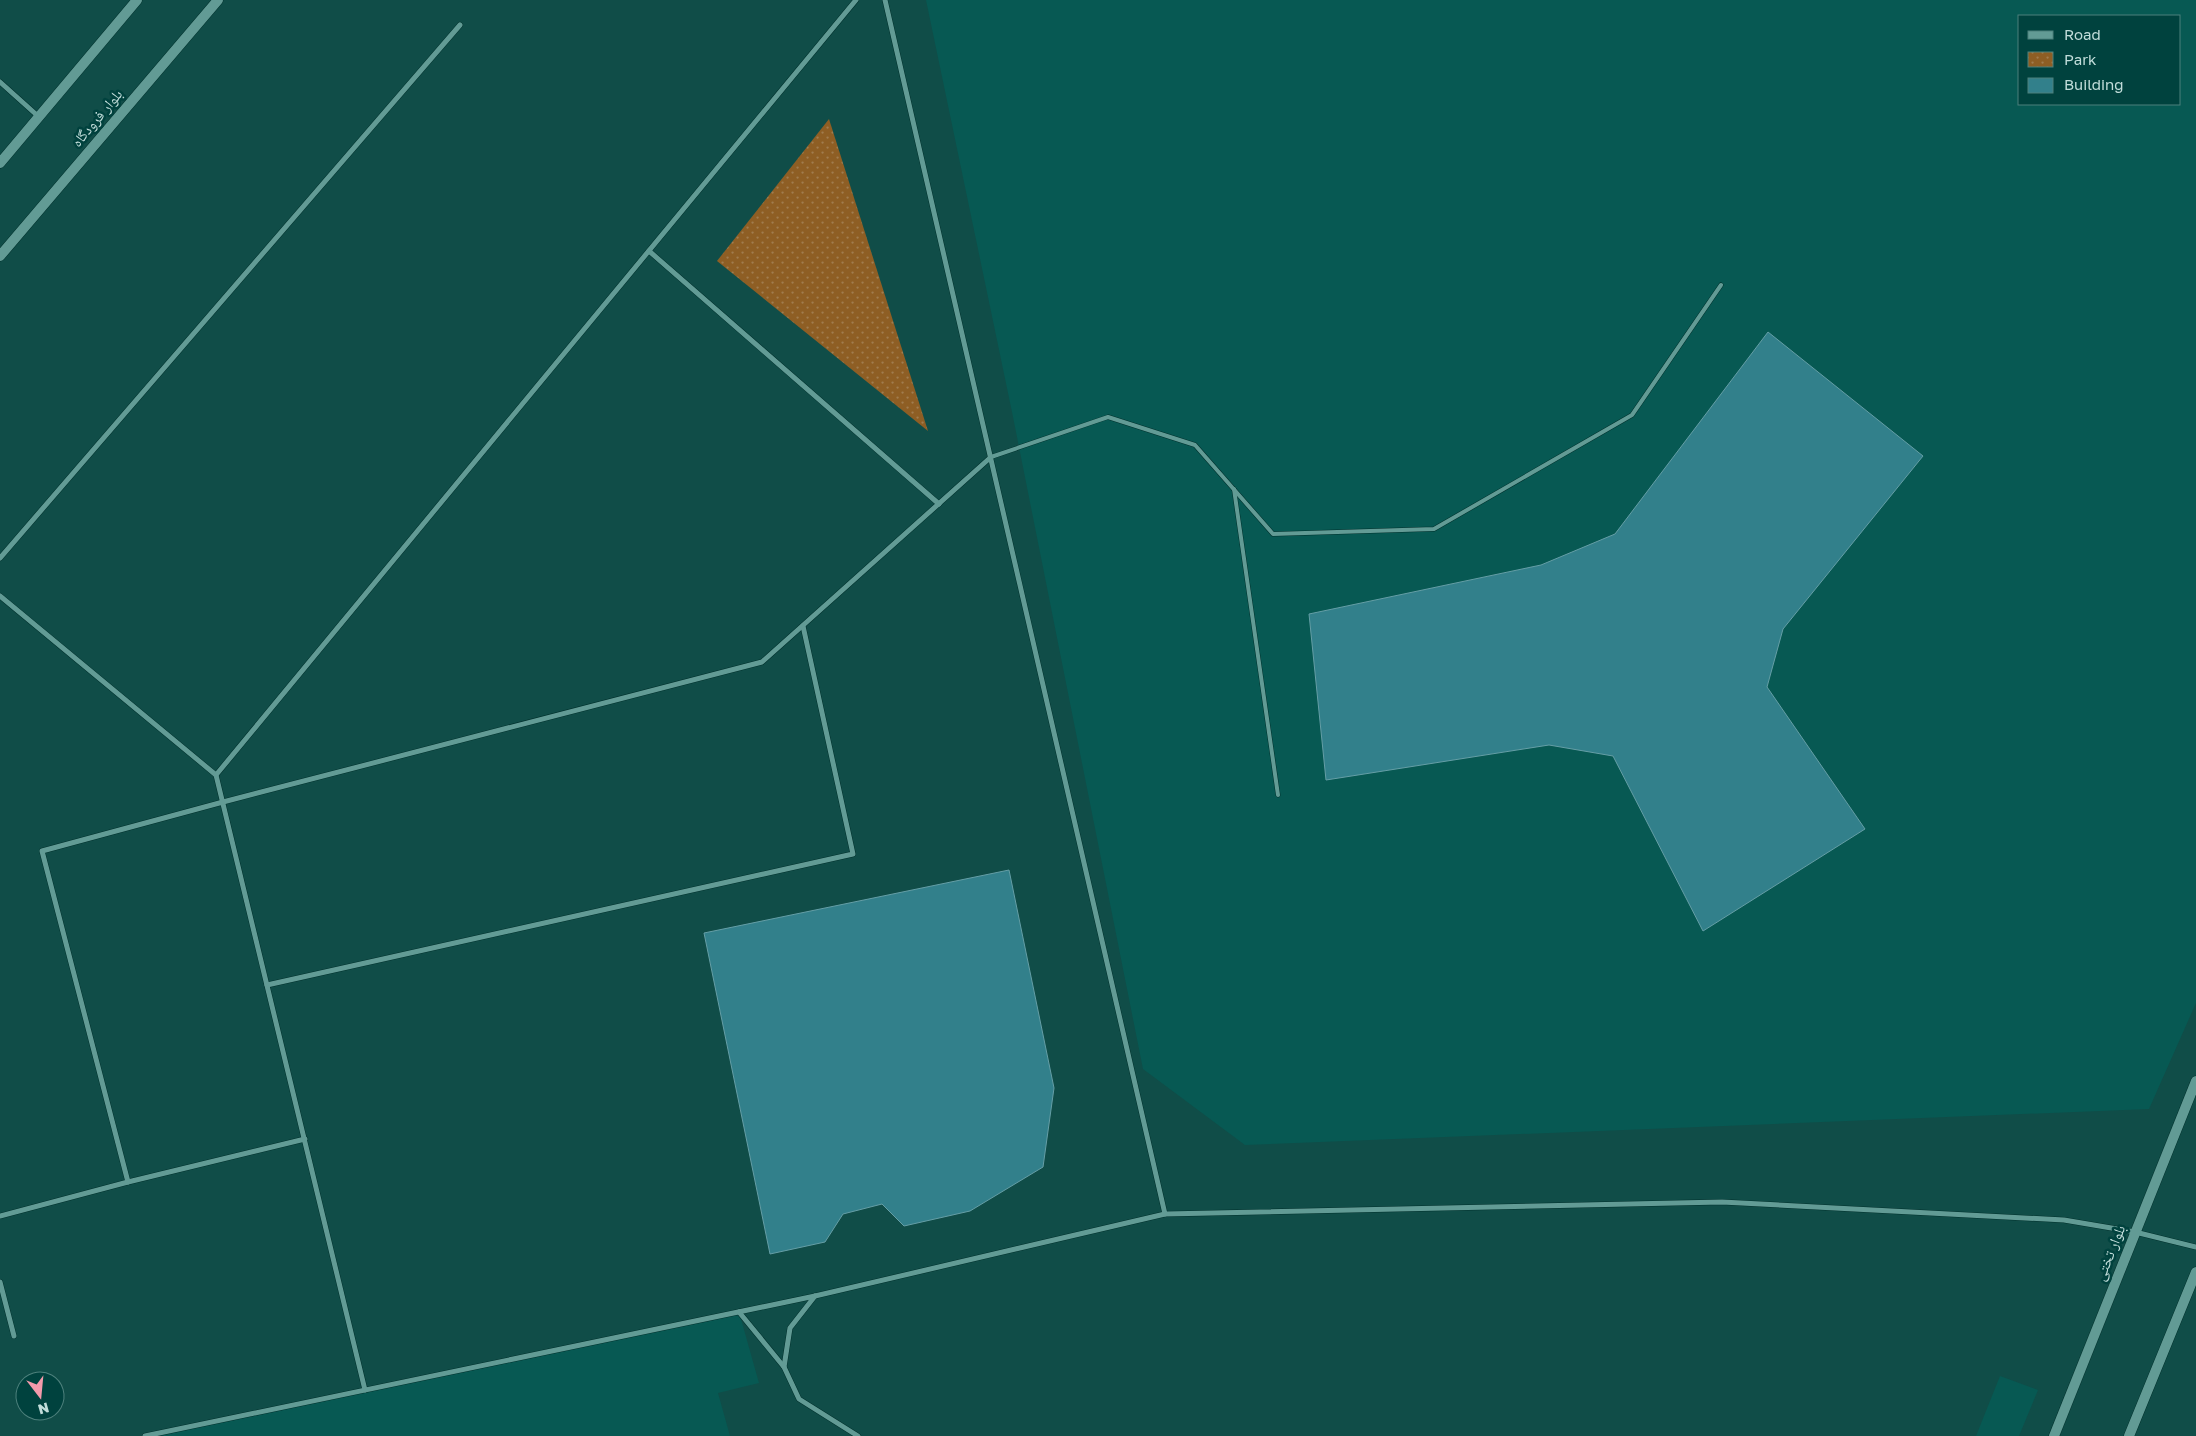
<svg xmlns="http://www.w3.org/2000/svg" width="2196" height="1436" viewBox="0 0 2196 1436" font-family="'Golos Text','Noto Naskh Arabic',sans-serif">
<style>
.built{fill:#075953;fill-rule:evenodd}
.park{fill:url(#park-dots)}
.building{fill:#32808b;stroke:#659ea6}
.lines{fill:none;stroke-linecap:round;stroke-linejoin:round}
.lane-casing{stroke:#01312d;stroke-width:5}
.street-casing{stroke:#01312d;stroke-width:6}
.secondary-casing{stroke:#01312d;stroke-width:11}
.lane{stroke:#629b95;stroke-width:4}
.street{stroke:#629b95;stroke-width:5}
.secondary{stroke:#629b95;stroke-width:10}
.labels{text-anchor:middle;stroke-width:5;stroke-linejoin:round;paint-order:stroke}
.street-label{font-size:15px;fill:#c1ddda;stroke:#00423e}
</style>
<defs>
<pattern id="park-dots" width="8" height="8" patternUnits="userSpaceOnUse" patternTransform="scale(1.25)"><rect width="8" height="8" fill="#8e5e24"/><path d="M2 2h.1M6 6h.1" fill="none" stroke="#a17c4e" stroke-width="1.8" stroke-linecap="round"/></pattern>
</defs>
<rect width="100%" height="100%" fill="#104d48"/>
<g class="built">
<path d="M926,0H2196V1003L2149,1109L1245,1145L1143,1069L1012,412ZM2020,16H2180V104H2020Z"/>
<polygon points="739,1312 759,1383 718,1393 730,1436 144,1436"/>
<polygon points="2000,1376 2038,1390 2019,1436 1976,1436"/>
</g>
<polygon class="park" points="829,119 928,431 717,261"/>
<g class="building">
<polygon points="1768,332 1923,456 1783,629 1767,687 1865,829 1703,931 1613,756 1549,745 1326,780 1309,614 1541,565 1615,534"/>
<polygon points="1009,870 1054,1088 1043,1167 970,1211 904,1226 882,1204 843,1214 825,1242 770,1254 704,933"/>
</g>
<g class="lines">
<g class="lane-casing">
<g id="lane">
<polyline points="991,457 1108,417 1195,445 1273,534 1434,529 1632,415 1721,285"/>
<polyline points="1234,489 1278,795"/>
</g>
</g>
<g class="street-casing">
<g id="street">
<polyline points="885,0 1165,1214"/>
<polyline points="0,82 39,117"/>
<polyline points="649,251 939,504"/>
<polyline points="0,558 460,25"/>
<polyline points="0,596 216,775 365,1390"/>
<polyline points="216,775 856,0"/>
<polyline points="267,985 853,854 803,626"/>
<polyline points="305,1139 128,1182 42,851 223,802 762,662 991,457"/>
<polyline points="0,1216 128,1182"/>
<polyline points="0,1282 14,1336"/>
<polyline points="815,1296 790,1328 784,1367 799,1399 858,1436"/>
<polyline points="739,1312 784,1367"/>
<polyline points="145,1436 815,1296 1165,1214 1722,1202 2064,1220 2135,1232 2196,1247"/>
</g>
</g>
<g class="secondary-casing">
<g id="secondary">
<polyline points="0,163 137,0"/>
<polyline points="0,256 218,0"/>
<polyline points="2054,1436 2196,1081"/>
<polyline points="2129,1436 2196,1272"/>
</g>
</g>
<use href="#lane" class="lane"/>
<use href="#street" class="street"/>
<use href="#secondary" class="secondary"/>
</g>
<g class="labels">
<g class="street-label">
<text transform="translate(97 118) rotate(-50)" y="5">بلوار فرودگاه</text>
<text transform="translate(2110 1253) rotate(-68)" y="5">بلوار تختی</text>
</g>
</g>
<rect x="2018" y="15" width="162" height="90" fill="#00423e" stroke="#4d807c"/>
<rect x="2028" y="31" width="25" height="8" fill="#629b95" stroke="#4d807c"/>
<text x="2064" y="40" font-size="15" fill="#c1ddda">Road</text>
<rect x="2028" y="52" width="25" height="15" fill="url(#park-dots)" stroke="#4d807c"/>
<text x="2064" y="65" font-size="15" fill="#c1ddda">Park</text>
<rect x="2028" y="78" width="25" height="15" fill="#32808b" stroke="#4d807c"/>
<text x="2064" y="90" font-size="15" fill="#c1ddda">Building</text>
<g transform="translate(40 1396) rotate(164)"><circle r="24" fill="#00423e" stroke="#4d807c"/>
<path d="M0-4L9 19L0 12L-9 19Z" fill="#f39aab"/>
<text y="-8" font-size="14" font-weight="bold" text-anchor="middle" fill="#c1ddda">N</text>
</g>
</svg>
